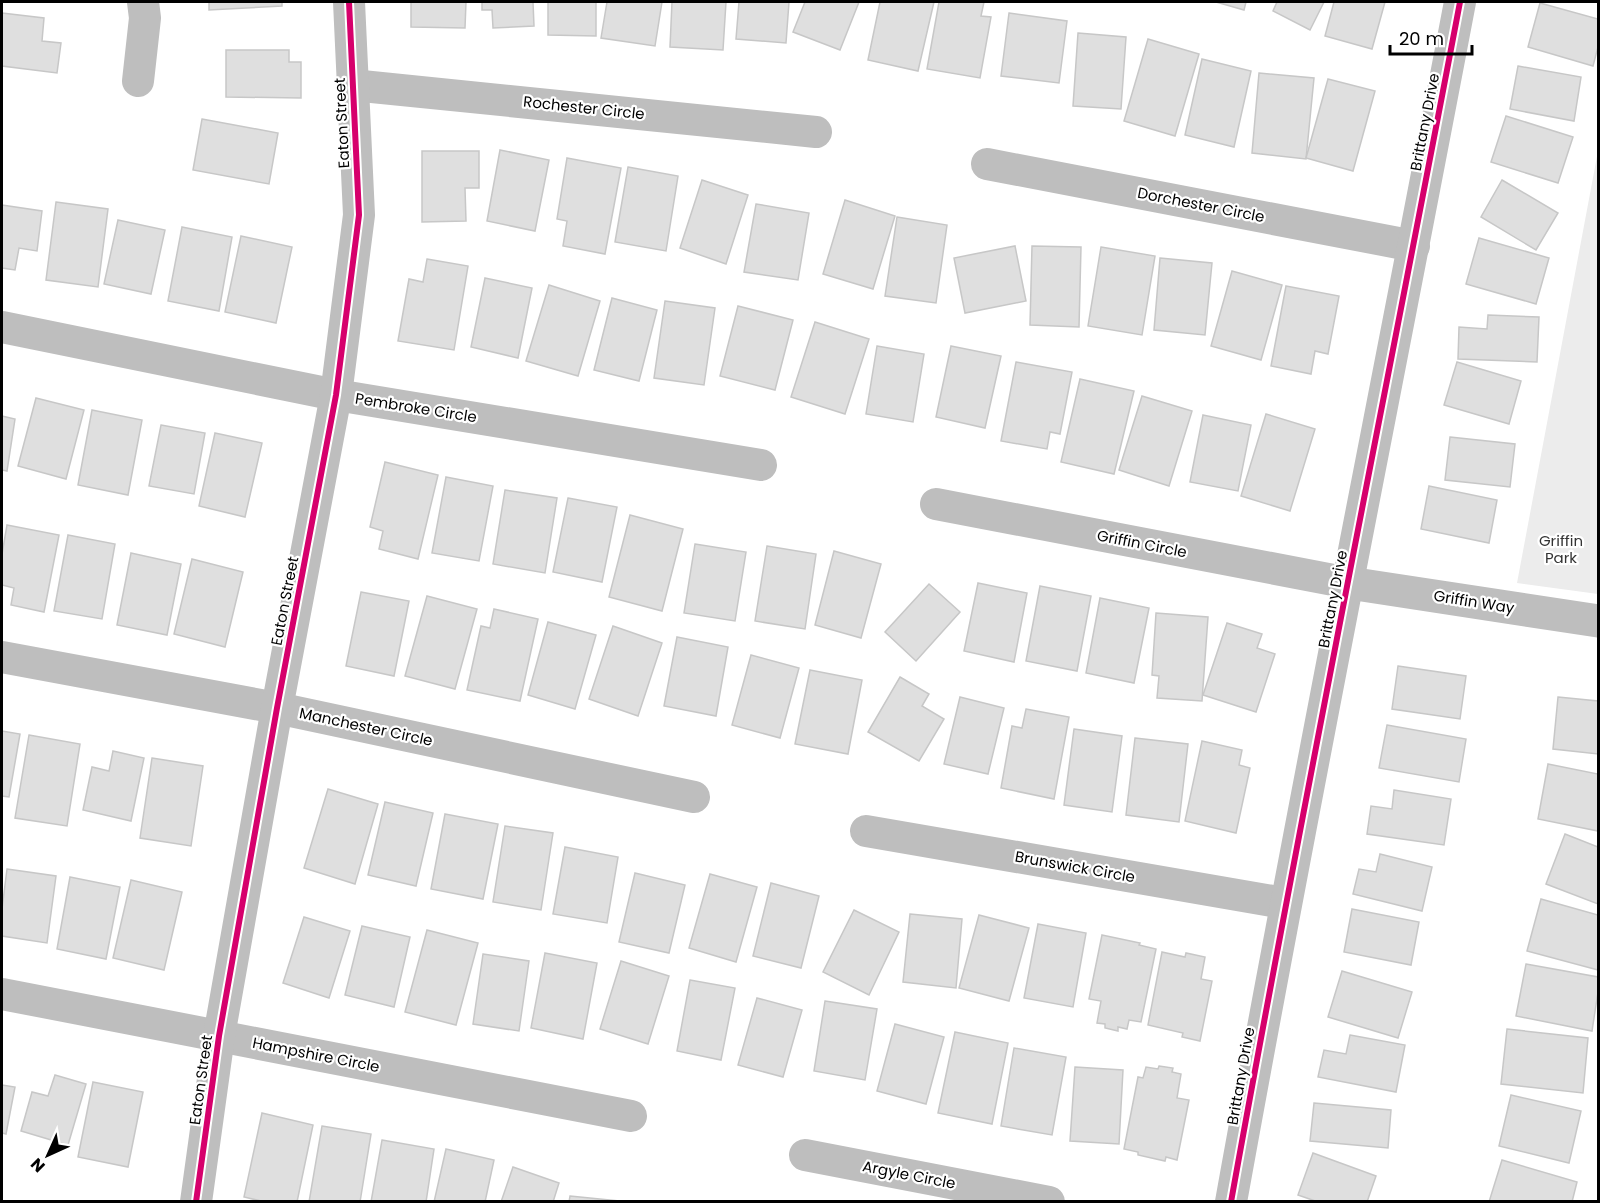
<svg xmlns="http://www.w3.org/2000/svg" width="1600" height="1203" viewBox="0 0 1600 1203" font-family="Poppins,sans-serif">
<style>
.green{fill:#ececec}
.building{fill:#dfdfdf;stroke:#c7c7c7;stroke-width:1.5}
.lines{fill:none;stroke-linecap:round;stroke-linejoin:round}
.minor{stroke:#bebebe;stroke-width:32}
.tertiary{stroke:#bebebe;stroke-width:33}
.cycleway-casing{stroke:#fff;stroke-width:10}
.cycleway{stroke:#d6006c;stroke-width:6}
.labels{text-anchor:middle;stroke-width:4.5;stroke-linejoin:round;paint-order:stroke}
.street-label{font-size:15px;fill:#000;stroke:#fff}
.park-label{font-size:15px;fill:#333;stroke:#fff}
</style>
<rect width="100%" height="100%" fill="#fff"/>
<polygon class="green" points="1598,151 1598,594 1517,583"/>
<g class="building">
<polygon points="209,2 282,2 282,6 209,10"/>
<polygon points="411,2 466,2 465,28 411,27"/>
<polygon points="482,2 533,2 534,26 493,28 492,10 482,10"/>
<polygon points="548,2 596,2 596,36 548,35"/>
<polygon points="607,2 662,2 655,46 601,38"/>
<polygon points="672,2 726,2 723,50 670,47"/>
<polygon points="739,2 789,2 786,43 736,39"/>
<polygon points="805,2 859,2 840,50 793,32"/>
<polygon points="880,2 934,2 918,71 868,60"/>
<polygon points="939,2 984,2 981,16 991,17 980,78 927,69"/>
<polygon points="1216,2 1246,2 1244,10"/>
<polygon points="1277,2 1324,2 1310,30 1273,11"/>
<polygon points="1334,2 1385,2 1372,49 1325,36"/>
<polygon points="1540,3 1598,19 1598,47 1593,66 1528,47"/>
<polygon points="2,13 44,18 42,41 61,43 57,73 2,66"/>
<polygon points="1009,13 1067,21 1059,83 1001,76"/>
<polygon points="1078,33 1126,37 1121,109 1073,106"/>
<polygon points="1148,39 1199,54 1175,136 1124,121"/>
<polygon points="226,50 289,50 289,62 301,62 301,98 226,97"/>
<polygon points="1202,59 1251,71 1234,147 1185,135"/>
<polygon points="1518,66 1581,77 1574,121 1510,109"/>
<polygon points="1259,73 1314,78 1306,159 1252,153"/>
<polygon points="1328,79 1375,91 1353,171 1306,158"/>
<polygon points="1506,116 1573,137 1558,183 1491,162"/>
<polygon points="202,119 278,133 269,184 193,170"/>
<polygon points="500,150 549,160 535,231 487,221"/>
<polygon points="422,151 479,151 479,188 465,188 466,221 422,222"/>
<polygon points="567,158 621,168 605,254 563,246 567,221 557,219"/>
<polygon points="628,167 678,176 666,251 615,242"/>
<polygon points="702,180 748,195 726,264 680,248"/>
<polygon points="1502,180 1558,213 1536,250 1481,217"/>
<polygon points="845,200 895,216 873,289 823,274"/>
<polygon points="56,202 108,209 98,287 46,280"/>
<polygon points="756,204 809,213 798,280 744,272"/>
<polygon points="2,205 42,211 37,251 19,248 15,270 2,268"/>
<polygon points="897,217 947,225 936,303 885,296"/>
<polygon points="118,220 165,230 151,294 104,284"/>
<polygon points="182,227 232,237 219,311 168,301"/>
<polygon points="241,236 292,247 276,323 225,312"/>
<polygon points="1479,238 1549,258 1536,304 1466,284"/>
<polygon points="1015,246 1026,301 965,313 954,258"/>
<polygon points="1032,246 1081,247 1079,327 1030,325"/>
<polygon points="1101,247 1155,256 1142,335 1088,326"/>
<polygon points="1160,258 1212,263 1205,335 1154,330"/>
<polygon points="427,259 468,266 454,350 398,341 409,279 423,282"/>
<polygon points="1232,271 1282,285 1261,360 1211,346"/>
<polygon points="485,278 532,288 518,358 471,347"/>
<polygon points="549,285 600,301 578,376 526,361"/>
<polygon points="1286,286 1339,296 1328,354 1315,351 1311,374 1271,366"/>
<polygon points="612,298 657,310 639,381 594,370"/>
<polygon points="665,301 715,308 704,385 654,378"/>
<polygon points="738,306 793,320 775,390 720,376"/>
<polygon points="1488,315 1539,317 1537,362 1458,359 1459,327 1487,329"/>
<polygon points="815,322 869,339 845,414 791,397"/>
<polygon points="877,346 924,354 913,422 866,414"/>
<polygon points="951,346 1001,356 985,428 936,417"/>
<polygon points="1016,362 1072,372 1060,434 1050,432 1047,449 1001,441"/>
<polygon points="1457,362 1521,381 1509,424 1444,405"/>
<polygon points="1080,379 1134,391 1114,474 1061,462"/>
<polygon points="1142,396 1192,411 1169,486 1119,470"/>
<polygon points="36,398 84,410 66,479 18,466"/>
<polygon points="92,410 142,420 128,495 78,485"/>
<polygon points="1266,414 1315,429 1290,511 1241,496"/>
<polygon points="1203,415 1251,425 1238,491 1190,482"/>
<polygon points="2,416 15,419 7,471 2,470"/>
<polygon points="161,425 205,433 194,494 149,486"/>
<polygon points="215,433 262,443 245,517 199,506"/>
<polygon points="1450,437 1515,444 1510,487 1445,480"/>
<polygon points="385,462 438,475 418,559 379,549 383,531 370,527"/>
<polygon points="446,477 493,486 479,561 432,553"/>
<polygon points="1429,486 1497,500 1489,543 1421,529"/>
<polygon points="505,490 557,498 545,573 493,564"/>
<polygon points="568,498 617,507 602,582 553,572"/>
<polygon points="630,515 683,529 662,611 609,597"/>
<polygon points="7,525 59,535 44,612 11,605 14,588 2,585 2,554"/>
<polygon points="68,535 115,544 102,619 54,611"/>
<polygon points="695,544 746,552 735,621 684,613"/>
<polygon points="767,546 816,554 805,629 755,621"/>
<polygon points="834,551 881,564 861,638 815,625"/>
<polygon points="131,553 181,564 167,635 117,625"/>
<polygon points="192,559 243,572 225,647 174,634"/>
<polygon points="978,583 1027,593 1014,662 964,651"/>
<polygon points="929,584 960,612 916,661 885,632"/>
<polygon points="1040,586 1091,596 1077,671 1026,661"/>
<polygon points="361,592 409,601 394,676 346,666"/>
<polygon points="427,596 477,609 455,689 405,676"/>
<polygon points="1100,598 1149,608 1134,683 1086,673"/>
<polygon points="494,609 538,619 520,701 467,690 481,626 490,628"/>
<polygon points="1156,613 1208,617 1202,701 1157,698 1159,676 1152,675"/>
<polygon points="548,622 596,635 575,709 528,695"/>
<polygon points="1227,623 1262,634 1257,648 1275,654 1256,712 1203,695"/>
<polygon points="613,626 662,643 638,716 589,699"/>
<polygon points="677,637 728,647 716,716 664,706"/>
<polygon points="751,655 799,668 780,738 732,725"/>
<polygon points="1398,666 1466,676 1460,719 1392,709"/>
<polygon points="810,670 862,680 848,754 795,744"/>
<polygon points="900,677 929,694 922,706 944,719 919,761 868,732"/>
<polygon points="960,697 1004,708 988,774 944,764"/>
<polygon points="1558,697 1598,701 1598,754 1553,749"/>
<polygon points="1026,709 1069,717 1054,799 1001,788 1012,726 1022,728"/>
<polygon points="1387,725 1466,739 1459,782 1379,768"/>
<polygon points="1074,729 1122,736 1112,812 1064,805"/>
<polygon points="2,731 20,734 9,797 2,796"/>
<polygon points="29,735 80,744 67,826 15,818"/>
<polygon points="1135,738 1188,744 1179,822 1126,815"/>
<polygon points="1202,741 1242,750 1239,765 1250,768 1236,833 1185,821"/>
<polygon points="113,751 144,758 131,821 83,810 92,767 109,771"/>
<polygon points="152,758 203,766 191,846 140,838"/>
<polygon points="1548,764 1598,774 1598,831 1538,819"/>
<polygon points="328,789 378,804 355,884 304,868"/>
<polygon points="1394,790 1451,799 1444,845 1367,834 1371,806 1392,809"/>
<polygon points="385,802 433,813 416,886 368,875"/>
<polygon points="445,814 498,824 483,899 431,889"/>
<polygon points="505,826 553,833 541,910 493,902"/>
<polygon points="1565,834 1598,847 1598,904 1546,884"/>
<polygon points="565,847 618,857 607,923 553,914"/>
<polygon points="1380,854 1432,867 1422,911 1353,894 1359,869 1376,872"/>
<polygon points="7,869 56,876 47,943 2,936 2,909"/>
<polygon points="635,873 685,885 669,953 619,942"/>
<polygon points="710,874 757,887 736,962 689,948"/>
<polygon points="70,877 120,887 106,959 57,949"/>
<polygon points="131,880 182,892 164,970 113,958"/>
<polygon points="771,883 819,896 801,968 753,956"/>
<polygon points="1541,899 1598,915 1598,970 1527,951"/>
<polygon points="1352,909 1419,922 1411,965 1344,952"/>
<polygon points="854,910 899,932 869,995 823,972"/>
<polygon points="910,914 962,919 956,988 903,982"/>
<polygon points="979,915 1029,928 1009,1001 959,988"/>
<polygon points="304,917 350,931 329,998 283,983"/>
<polygon points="1038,924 1086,933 1073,1007 1024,998"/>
<polygon points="362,926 410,937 394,1007 345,995"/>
<polygon points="427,930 478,943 456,1025 405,1012"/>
<polygon points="1102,935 1140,943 1139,945 1156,949 1141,1022 1129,1020 1127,1029 1118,1027 1118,1031 1105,1028 1105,1024 1097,1023 1101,1001 1089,999"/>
<polygon points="1162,952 1185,957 1186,953 1205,957 1201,979 1212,981 1200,1041 1182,1037 1183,1033 1148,1025"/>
<polygon points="545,953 597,963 583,1039 531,1028"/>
<polygon points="483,954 529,961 519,1031 473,1024"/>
<polygon points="621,961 669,976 648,1044 600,1029"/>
<polygon points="1526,964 1598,977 1598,992 1592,1031 1516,1016"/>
<polygon points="1342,971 1412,992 1398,1038 1328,1017"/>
<polygon points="690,980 735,988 721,1060 677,1051"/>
<polygon points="757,998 802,1010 783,1077 738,1065"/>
<polygon points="825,1001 877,1009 865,1080 814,1071"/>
<polygon points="895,1024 944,1037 926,1104 877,1091"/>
<polygon points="1507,1029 1588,1038 1583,1093 1501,1084"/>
<polygon points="955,1032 1008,1043 992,1124 938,1113"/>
<polygon points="1350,1035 1405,1045 1396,1092 1318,1077 1324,1050 1346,1054"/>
<polygon points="1014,1048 1066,1057 1052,1135 1001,1126"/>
<polygon points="1159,1066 1173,1068 1172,1072 1181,1074 1177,1098 1189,1100 1177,1160 1166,1157 1165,1161 1138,1155 1138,1152 1124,1149 1138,1077 1143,1078 1146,1067 1158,1069"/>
<polygon points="1075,1067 1123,1070 1119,1144 1070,1141"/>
<polygon points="55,1075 86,1084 68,1145 21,1131 32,1092 48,1096"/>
<polygon points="93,1082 143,1092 128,1167 78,1157"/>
<polygon points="2,1085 15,1087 6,1134 2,1133"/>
<polygon points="1511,1095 1581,1111 1569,1163 1499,1146"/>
<polygon points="1314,1103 1391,1110 1388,1148 1310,1141"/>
<polygon points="262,1113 313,1125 297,1202 265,1202 244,1197"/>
<polygon points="322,1126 371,1134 360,1202 309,1202"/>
<polygon points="382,1140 434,1149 426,1202 371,1202"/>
<polygon points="446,1149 494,1160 485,1202 434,1202"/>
<polygon points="1313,1153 1376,1176 1367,1202 1318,1202 1298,1195"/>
<polygon points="1502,1160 1577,1182 1572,1202 1489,1202"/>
<polygon points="513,1167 559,1183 553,1202 501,1202"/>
<polygon points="570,1196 619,1201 619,1202 569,1202"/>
</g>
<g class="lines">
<g class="minor">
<polyline points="138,81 145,18 143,2"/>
<polyline points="352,85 816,132"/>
<polyline points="987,164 1414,246"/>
<polyline points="2,327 336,395 761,465"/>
<polyline points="936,504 1349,583"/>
<polyline points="2,657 277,708 694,797"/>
<polyline points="866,831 1284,903"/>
<polyline points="2,994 631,1116"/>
<polyline points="805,1155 1049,1202"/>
<polyline points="196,1202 219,1036 277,708 336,395 359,215 349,2"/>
<path d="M1231,1202C1303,801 1384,402 1460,2"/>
</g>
<polyline class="tertiary" points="1349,583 1598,621"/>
<g class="cycleway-casing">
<g id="cycleway">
<polyline points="196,1202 219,1036 277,708 336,395 359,215 349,2"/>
<path d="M1231,1202C1303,801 1384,402 1460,2"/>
</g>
</g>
<use href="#cycleway" class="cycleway"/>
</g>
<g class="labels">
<g class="street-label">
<text transform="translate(584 108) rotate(6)" y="5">Rochester Circle</text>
<text transform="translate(1425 122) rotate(-79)" y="5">Brittany Drive</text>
<text transform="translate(342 123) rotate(-93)" y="5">Eaton Street</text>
<text transform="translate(1201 205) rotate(11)" y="5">Dorchester Circle</text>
<text transform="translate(416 408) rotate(9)" y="5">Pembroke Circle</text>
<text transform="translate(1142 544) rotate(11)" y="5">Griffin Circle</text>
<text transform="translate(1333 599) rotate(-79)" y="5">Brittany Drive</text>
<text transform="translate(285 601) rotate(-79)" y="5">Eaton Street</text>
<text transform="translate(1474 602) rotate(9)" y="5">Griffin Way</text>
<text transform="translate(366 727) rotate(12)" y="5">Manchester Circle</text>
<text transform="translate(1075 867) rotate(10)" y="5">Brunswick Circle</text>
<text transform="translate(316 1055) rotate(11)" y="5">Hampshire Circle</text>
<text transform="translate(1241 1076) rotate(-80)" y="5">Brittany Drive</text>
<text transform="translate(201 1080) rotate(-82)" y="5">Eaton Street</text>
<text transform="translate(909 1175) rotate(11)" y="5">Argyle Circle</text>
</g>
<g class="park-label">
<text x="1561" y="546">Griffin<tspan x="1561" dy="17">Park</tspan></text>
</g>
</g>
<rect width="1600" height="1203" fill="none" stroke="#000000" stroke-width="6"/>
<g transform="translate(48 1155) rotate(225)" stroke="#ffffff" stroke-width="4.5" paint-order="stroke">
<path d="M0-4.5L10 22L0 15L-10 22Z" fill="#000000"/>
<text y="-9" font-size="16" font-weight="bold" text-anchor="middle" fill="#000000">N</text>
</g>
<path d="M1390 45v9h82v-9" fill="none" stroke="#000000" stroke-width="3"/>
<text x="1399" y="45" font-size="18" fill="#000000" stroke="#ffffff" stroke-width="4.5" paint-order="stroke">20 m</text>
</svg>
